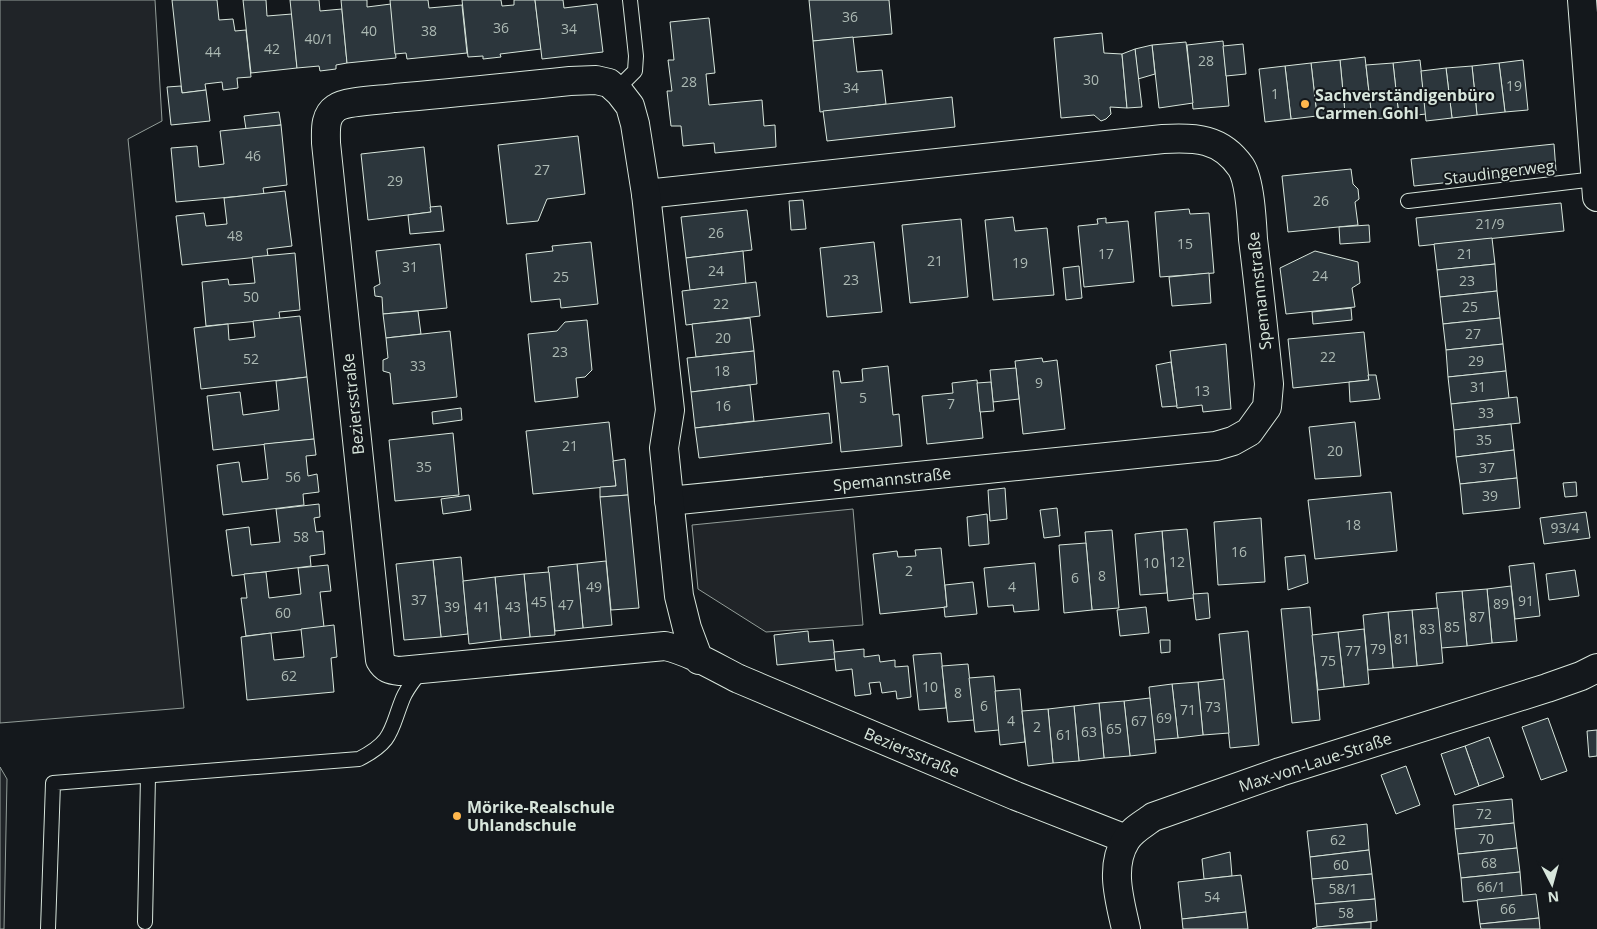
<svg xmlns="http://www.w3.org/2000/svg" width="1597" height="929" viewBox="0 0 1597 929" font-family="'Open Sans',sans-serif">
<style>
.green{fill:#202428;stroke:#939e99}
.building{fill:#2c363c;stroke:#d8e6dc}
.lines{fill:none;stroke-linecap:round;stroke-linejoin:round}
.service-casing{stroke:#d8e6dc;stroke-width:16}
.minor-casing{stroke:#d8e6dc;stroke-width:30}
.service{stroke:#14181c;stroke-width:14}
.minor{stroke:#14181c;stroke-width:28}
.poi-dot{fill:#ffb74d;stroke:#14181c;stroke-width:2}
.labels{text-anchor:middle;stroke-width:4;stroke-linejoin:round;paint-order:stroke}
.number-label{font-size:14px;fill:#adbab4}
.poi-label{font-size:16px;font-weight:bold;fill:#d8e6dc;stroke:#14181c;text-anchor:start}
.street-label{font-size:16px;fill:#d8e6dc;stroke:#14181c}
</style>
<rect width="100%" height="100%" fill="#14181c"/>
<g class="green">
<polygon points="0,0 155,0 162,121 128,139 184,708 0,723"/>
<polygon points="853,509 863,625 766,632 698,589 692,525"/>
<polygon points="0,767 7,779 4,929 0,929"/>
</g>
<g class="building">
<polygon points="172,0 217,0 219,20 233,19 235,31 246,30 251,77 237,78 238,88 223,90 222,82 205,84 206,90 182,93"/>
<polygon points="243,0 266,0 267,16 292,14 297,68 251,73"/>
<polygon points="290,0 319,0 320,11 342,9 347,63 336,65 336,69 320,71 319,66 297,68"/>
<polygon points="341,0 367,0 367,7 391,4 396,58 347,63"/>
<polygon points="390,0 428,0 429,8 462,5 467,53 407,59 406,53 395,54"/>
<polygon points="462,0 501,0 502,6 514,5 514,0 535,0 541,49 500,54 501,57 483,59 483,56 468,57"/>
<polygon points="535,0 563,0 564,8 597,4 603,52 542,59"/>
<polygon points="809,0 889,0 892,34 813,41"/>
<polygon points="709,18 715,73 706,74 709,105 762,100 764,126 775,125 776,147 715,153 714,143 683,146 681,126 671,126 667,91 672,91 668,60 674,60 670,22"/>
<polygon points="1102,33 1104,53 1122,54 1127,108 1110,107 1111,114 1106,119 1101,121 1094,115 1061,118 1054,38"/>
<polygon points="853,37 857,72 882,70 886,104 820,112 813,41"/>
<polygon points="1223,41 1229,106 1193,109 1187,45"/>
<polygon points="1186,42 1193,103 1159,108 1152,45"/>
<polygon points="1243,44 1246,74 1226,76 1223,46"/>
<polygon points="1152,45 1155,74 1138,79 1135,49"/>
<polygon points="1135,49 1142,107 1127,108 1122,54"/>
<polygon points="1365,57 1371,110 1345,113 1340,60"/>
<polygon points="1340,60 1345,113 1317,116 1311,63"/>
<polygon points="1420,60 1426,114 1399,117 1393,63"/>
<polygon points="1523,60 1528,110 1505,112 1499,63"/>
<polygon points="1311,63 1317,116 1291,119 1285,66"/>
<polygon points="1393,63 1399,117 1372,119 1366,65"/>
<polygon points="1499,63 1505,112 1477,115 1472,66"/>
<polygon points="1285,66 1291,119 1265,122 1259,69"/>
<polygon points="1472,66 1477,115 1452,118 1446,68"/>
<polygon points="1446,68 1452,118 1426,121 1421,71"/>
<polygon points="181,86 182,93 206,90 210,121 171,125 167,87"/>
<polygon points="952,97 955,127 827,141 823,111"/>
<polygon points="279,112 281,125 246,129 244,116"/>
<polygon points="281,125 287,185 263,188 264,194 176,202 171,148 197,146 199,167 224,164 220,131"/>
<polygon points="578,136 585,194 547,199 538,221 507,224 498,145"/>
<polygon points="1554,144 1556,171 1414,186 1411,159"/>
<polygon points="424,147 431,212 368,220 361,154"/>
<polygon points="1351,169 1353,184 1358,189 1359,199 1355,202 1358,225 1288,232 1282,176"/>
<polygon points="285,191 292,246 267,249 268,256 182,265 176,216 204,213 206,226 227,224 224,198"/>
<polygon points="803,200 806,229 791,230 789,201"/>
<polygon points="1561,203 1564,231 1419,246 1416,218"/>
<polygon points="441,206 444,231 410,234 408,215 431,212 430,207"/>
<polygon points="1189,209 1190,214 1209,213 1214,273 1160,277 1155,212"/>
<polygon points="747,210 752,250 686,258 681,217"/>
<polygon points="1013,217 1015,231 1047,228 1054,295 993,300 985,220"/>
<polygon points="1106,218 1106,223 1128,221 1134,282 1084,287 1078,226 1098,224 1097,219"/>
<polygon points="961,219 968,297 910,303 902,225"/>
<polygon points="1369,225 1370,242 1340,244 1339,227"/>
<polygon points="1492,238 1495,264 1437,270 1434,244"/>
<polygon points="591,242 598,304 561,308 560,299 531,302 526,254 553,251 552,246"/>
<polygon points="874,242 882,312 827,317 820,248"/>
<polygon points="440,244 447,308 383,314 382,297 375,296 374,287 380,284 376,251"/>
<polygon points="743,251 746,284 690,290 686,258"/>
<polygon points="1315,251 1358,262 1360,283 1352,288 1355,307 1286,314 1280,268"/>
<polygon points="295,253 300,310 279,312 280,319 206,326 202,282 228,279 229,285 255,283 252,257"/>
<polygon points="1495,264 1497,291 1440,297 1437,270"/>
<polygon points="1079,266 1082,298 1066,300 1063,268"/>
<polygon points="1209,273 1211,303 1172,306 1169,277"/>
<polygon points="756,282 760,316 686,325 682,291"/>
<polygon points="1497,291 1500,318 1443,324 1440,297"/>
<polygon points="1351,308 1352,320 1313,324 1312,312"/>
<polygon points="418,311 421,334 386,338 383,314"/>
<polygon points="300,316 307,377 201,389 194,328 228,324 229,340 255,337 253,321"/>
<polygon points="750,318 754,351 696,357 692,324"/>
<polygon points="1500,318 1503,344 1446,350 1443,324"/>
<polygon points="587,320 592,370 585,377 576,378 578,397 535,402 528,334 557,331 565,322"/>
<polygon points="450,331 457,397 393,404 390,373 383,371 383,360 388,358 386,338"/>
<polygon points="1364,332 1369,380 1293,388 1288,339"/>
<polygon points="1226,344 1231,409 1203,412 1202,405 1177,408 1170,351"/>
<polygon points="1503,344 1506,371 1448,377 1446,350"/>
<polygon points="754,351 757,384 691,392 687,358"/>
<polygon points="1042,358 1043,362 1057,360 1065,429 1023,434 1015,361"/>
<polygon points="1171,362 1177,406 1162,407 1156,365"/>
<polygon points="888,366 893,415 899,414 902,446 841,452 833,371 839,371 841,383 863,381 862,369"/>
<polygon points="1016,368 1019,399 993,402 990,370"/>
<polygon points="1506,371 1509,398 1451,404 1448,377"/>
<polygon points="1368,375 1376,375 1380,399 1350,402 1349,382 1369,380"/>
<polygon points="307,377 314,439 213,450 207,396 240,392 243,415 279,410 276,381"/>
<polygon points="977,380 983,438 927,444 922,396 953,393 952,383"/>
<polygon points="991,382 994,411 980,412 977,383"/>
<polygon points="750,385 754,421 695,428 691,392"/>
<polygon points="1517,397 1520,423 1454,430 1451,404"/>
<polygon points="461,408 462,420 433,424 432,412"/>
<polygon points="829,413 832,443 699,458 695,428"/>
<polygon points="609,422 616,486 533,494 526,431"/>
<polygon points="1355,422 1361,476 1315,479 1309,427"/>
<polygon points="1511,424 1514,450 1456,457 1454,430"/>
<polygon points="453,433 459,495 395,501 389,440"/>
<polygon points="314,439 316,455 306,456 308,476 317,474 319,492 303,494 304,505 223,515 217,465 239,462 242,482 268,479 264,444"/>
<polygon points="1514,450 1517,478 1460,484 1456,457"/>
<polygon points="625,459 628,495 600,497 600,487 616,486 613,461"/>
<polygon points="1517,478 1520,508 1463,514 1460,484"/>
<polygon points="1576,482 1577,496 1565,497 1563,483"/>
<polygon points="1005,488 1007,519 990,521 988,490"/>
<polygon points="1391,492 1397,551 1315,559 1308,500"/>
<polygon points="469,495 471,510 443,514 441,499"/>
<polygon points="628,495 639,608 611,610 600,497"/>
<polygon points="319,504 320,517 314,518 316,532 323,531 325,554 310,556 311,566 232,576 226,530 249,527 251,545 280,542 276,509"/>
<polygon points="1057,508 1060,536 1044,538 1040,510"/>
<polygon points="1586,512 1590,538 1544,544 1540,518"/>
<polygon points="987,514 989,544 969,546 967,517"/>
<polygon points="1261,518 1265,582 1218,585 1214,522"/>
<polygon points="1187,529 1194,598 1168,601 1162,531"/>
<polygon points="1112,530 1119,608 1092,610 1085,532"/>
<polygon points="1162,531 1167,593 1140,595 1135,534"/>
<polygon points="1086,543 1092,610 1064,613 1059,545"/>
<polygon points="941,548 947,607 880,614 873,554 897,551 898,557 916,556 915,550"/>
<polygon points="1305,555 1308,583 1288,590 1285,557"/>
<polygon points="461,557 468,634 441,637 433,560"/>
<polygon points="433,560 441,637 404,640 396,564"/>
<polygon points="606,561 612,625 583,628 577,564"/>
<polygon points="1035,563 1039,610 1014,612 1013,605 988,607 984,568"/>
<polygon points="1534,563 1540,616 1515,619 1509,566"/>
<polygon points="577,564 583,628 555,631 548,567"/>
<polygon points="328,565 331,591 320,592 324,627 246,636 241,598 247,598 244,574 266,572 269,598 301,594 298,568"/>
<polygon points="1575,570 1579,596 1549,600 1546,574"/>
<polygon points="549,572 555,635 530,637 524,574"/>
<polygon points="524,574 530,637 501,640 495,577"/>
<polygon points="495,577 501,640 469,644 463,581"/>
<polygon points="973,582 977,614 945,617 944,607 947,607 945,585"/>
<polygon points="1511,586 1517,641 1492,643 1487,589"/>
<polygon points="1487,589 1492,643 1467,646 1462,591"/>
<polygon points="1462,591 1467,646 1441,648 1436,593"/>
<polygon points="1208,593 1210,618 1196,620 1193,594"/>
<polygon points="1146,607 1149,633 1120,636 1117,610"/>
<polygon points="1310,607 1320,720 1292,723 1281,609"/>
<polygon points="1438,608 1443,663 1417,666 1412,610"/>
<polygon points="1412,610 1417,666 1393,668 1388,612"/>
<polygon points="1388,612 1393,668 1368,670 1363,615"/>
<polygon points="334,625 337,657 331,658 334,692 247,700 241,637 271,633 274,660 304,657 301,629"/>
<polygon points="1364,629 1369,684 1344,687 1338,632"/>
<polygon points="808,631 809,642 833,640 835,659 777,665 774,635"/>
<polygon points="1248,631 1259,745 1230,748 1219,634"/>
<polygon points="1338,632 1344,687 1318,690 1312,635"/>
<polygon points="1160,640 1170,640 1170,652 1161,653"/>
<polygon points="864,649 864,657 879,655 880,662 895,660 895,667 908,666 911,697 897,699 896,691 882,693 880,682 869,683 871,694 855,696 852,669 836,671 834,652"/>
<polygon points="941,653 946,708 919,710 913,655"/>
<polygon points="968,664 974,720 948,722 942,666"/>
<polygon points="994,676 999,730 975,732 969,678"/>
<polygon points="1224,679 1229,733 1203,735 1198,682"/>
<polygon points="1198,682 1203,735 1178,738 1172,684"/>
<polygon points="1172,684 1178,738 1154,740 1149,687"/>
<polygon points="1020,689 1025,742 1000,745 995,691"/>
<polygon points="1150,698 1156,753 1130,756 1124,701"/>
<polygon points="1124,701 1130,756 1104,758 1099,703"/>
<polygon points="1099,703 1104,758 1079,761 1074,706"/>
<polygon points="1074,706 1079,761 1053,763 1048,709"/>
<polygon points="1048,709 1053,763 1028,766 1022,711"/>
<polygon points="1548,718 1567,771 1541,780 1522,727"/>
<polygon points="1597,730 1597,756 1589,757 1587,731"/>
<polygon points="1489,737 1504,777 1479,786 1465,746"/>
<polygon points="1465,746 1479,786 1455,795 1441,754"/>
<polygon points="1406,766 1420,805 1396,814 1381,775"/>
<polygon points="1512,799 1514,823 1455,829 1453,805"/>
<polygon points="1514,823 1517,848 1458,854 1455,829"/>
<polygon points="1367,824 1369,850 1310,857 1307,831"/>
<polygon points="1517,848 1520,872 1461,878 1458,854"/>
<polygon points="1369,850 1372,874 1312,879 1310,857"/>
<polygon points="1230,852 1232,876 1204,879 1202,859"/>
<polygon points="1520,872 1522,896 1463,902 1461,878"/>
<polygon points="1372,874 1375,899 1315,904 1312,879"/>
<polygon points="1241,875 1246,912 1182,919 1178,882"/>
<polygon points="1536,894 1539,918 1480,924 1477,900"/>
<polygon points="1375,899 1377,921 1317,927 1315,904"/>
<polygon points="1246,912 1248,929 1183,929 1182,919"/>
<polygon points="1539,918 1540,929 1481,929 1480,924"/>
<polygon points="1371,922 1371,929 1312,929 1317,927"/>
</g>
<g class="lines">
<g class="service-casing">
<g id="service">
<polyline points="616,90 635,71 636,56 630,0"/>
<polyline points="1408,201 1595,179"/>
<polyline points="145,922 148,776"/>
<path d="M48,929L53,783L359,759C394,741 390,730 403,698C407,688 416,678 422,669"/>
</g>
</g>
<g class="minor-casing">
<g id="minor">
<polyline points="1582,0 1597,197"/>
<path d="M646,194L1163,139C1195,137 1221,138 1241,167C1250,181 1252,221 1253,239C1259,287 1264,335 1269,384L1267,407L1249,432L1233,441L1216,446L669,501"/>
<path d="M699,660L687,628L679,596L664,448L670,410L646,194L635,124L630,106L620,93L609,83L596,80L570,81C512,87 454,93 395,98C382,100 345,101 336,108C324,116 326,131 326,143L380,660C385,669 390,670 400,671L665,646C691,652 715,667 739,679L1016,796L1126,839"/>
<path d="M1126,929C1120,901 1109,867 1126,840C1132,830 1144,824 1153,817L1280,772L1547,688L1581,676L1597,668"/>
</g>
</g>
<use href="#service" class="service"/>
<use href="#minor" class="minor"/>
</g>
<g class="poi-dot">
<circle cx="1305" cy="104" r="5"/>
<circle cx="457" cy="816" r="5"/>
</g>
<g class="labels">
<g class="number-label">
<text x="850" y="22">36</text>
<text x="501" y="33">36</text>
<text x="569" y="34">34</text>
<text x="369" y="36">40</text>
<text x="429" y="36">38</text>
<text x="319" y="44">40/1</text>
<text x="272" y="54">42</text>
<text x="213" y="57">44</text>
<text x="1206" y="66">28</text>
<text x="1091" y="85">30</text>
<text x="689" y="87">28</text>
<text x="1514" y="91">19</text>
<text x="851" y="93">34</text>
<text x="1275" y="99">1</text>
<text x="253" y="161">46</text>
<text x="542" y="175">27</text>
<text x="395" y="186">29</text>
<text x="1321" y="206">26</text>
<text x="1490" y="229">21/9</text>
<text x="716" y="238">26</text>
<text x="235" y="241">48</text>
<text x="1185" y="249">15</text>
<text x="1106" y="259">17</text>
<text x="1465" y="259">21</text>
<text x="935" y="266">21</text>
<text x="1020" y="268">19</text>
<text x="410" y="272">31</text>
<text x="716" y="276">24</text>
<text x="1320" y="281">24</text>
<text x="561" y="282">25</text>
<text x="851" y="285">23</text>
<text x="1467" y="286">23</text>
<text x="251" y="302">50</text>
<text x="721" y="309">22</text>
<text x="1470" y="312">25</text>
<text x="1473" y="339">27</text>
<text x="723" y="343">20</text>
<text x="560" y="357">23</text>
<text x="1328" y="362">22</text>
<text x="251" y="364">52</text>
<text x="1476" y="366">29</text>
<text x="418" y="371">33</text>
<text x="722" y="376">18</text>
<text x="1039" y="388">9</text>
<text x="1478" y="392">31</text>
<text x="1202" y="396">13</text>
<text x="863" y="403">5</text>
<text x="951" y="409">7</text>
<text x="723" y="411">16</text>
<text x="1486" y="418">33</text>
<text x="1484" y="445">35</text>
<text x="570" y="451">21</text>
<text x="1335" y="456">20</text>
<text x="424" y="472">35</text>
<text x="1487" y="473">37</text>
<text x="293" y="482">56</text>
<text x="1490" y="501">39</text>
<text x="1353" y="530">18</text>
<text x="1565" y="533">93/4</text>
<text x="301" y="542">58</text>
<text x="1239" y="557">16</text>
<text x="1177" y="567">12</text>
<text x="1151" y="568">10</text>
<text x="909" y="576">2</text>
<text x="1102" y="581">8</text>
<text x="1075" y="583">6</text>
<text x="594" y="592">49</text>
<text x="1012" y="592">4</text>
<text x="419" y="605">37</text>
<text x="1526" y="606">91</text>
<text x="539" y="607">45</text>
<text x="1501" y="609">89</text>
<text x="566" y="610">47</text>
<text x="452" y="612">39</text>
<text x="482" y="612">41</text>
<text x="513" y="612">43</text>
<text x="283" y="618">60</text>
<text x="1477" y="622">87</text>
<text x="1452" y="632">85</text>
<text x="1427" y="634">83</text>
<text x="1402" y="644">81</text>
<text x="1378" y="654">79</text>
<text x="1353" y="656">77</text>
<text x="1328" y="666">75</text>
<text x="289" y="681">62</text>
<text x="930" y="692">10</text>
<text x="958" y="698">8</text>
<text x="984" y="711">6</text>
<text x="1213" y="712">73</text>
<text x="1188" y="715">71</text>
<text x="1164" y="723">69</text>
<text x="1011" y="726">4</text>
<text x="1139" y="726">67</text>
<text x="1037" y="732">2</text>
<text x="1114" y="734">65</text>
<text x="1089" y="737">63</text>
<text x="1064" y="740">61</text>
<text x="1484" y="819">72</text>
<text x="1486" y="844">70</text>
<text x="1338" y="845">62</text>
<text x="1489" y="868">68</text>
<text x="1341" y="870">60</text>
<text x="1491" y="892">66/1</text>
<text x="1343" y="894">58/1</text>
<text x="1212" y="902">54</text>
<text x="1508" y="914">66</text>
<text x="1346" y="918">58</text>
</g>
<g class="poi-label">
<text x="1315" y="101">Sachverständigenbüro<tspan x="1315" dy="18">Carmen Gohl</tspan></text>
<text x="467" y="813">Mörike-Realschule<tspan x="467" dy="18">Uhlandschule</tspan></text>
</g>
<g class="street-label">
<text transform="translate(1499 172) rotate(-7)" y="6">Staudingerweg</text>
<text transform="translate(1259 291) rotate(-96)" y="6">Spemannstraße</text>
<text transform="translate(353 404) rotate(-96)" y="6">Beziersstraße</text>
<text transform="translate(892 479) rotate(-6)" y="6">Spemannstraße</text>
<text transform="translate(912 752) rotate(23)" y="6">Beziersstraße</text>
<text transform="translate(1315 762) rotate(-18)" y="6">Max-von-Laue-Straße</text>
</g>
</g>
<g transform="translate(1552 884) rotate(174)" stroke="#14181c" stroke-width="4" paint-order="stroke">
<path d="M0-4L9 19L0 12L-9 19Z" fill="#d8e6dc"/>
<text y="-8" font-size="14" font-weight="bold" text-anchor="middle" fill="#d8e6dc">N</text>
</g>
</svg>
